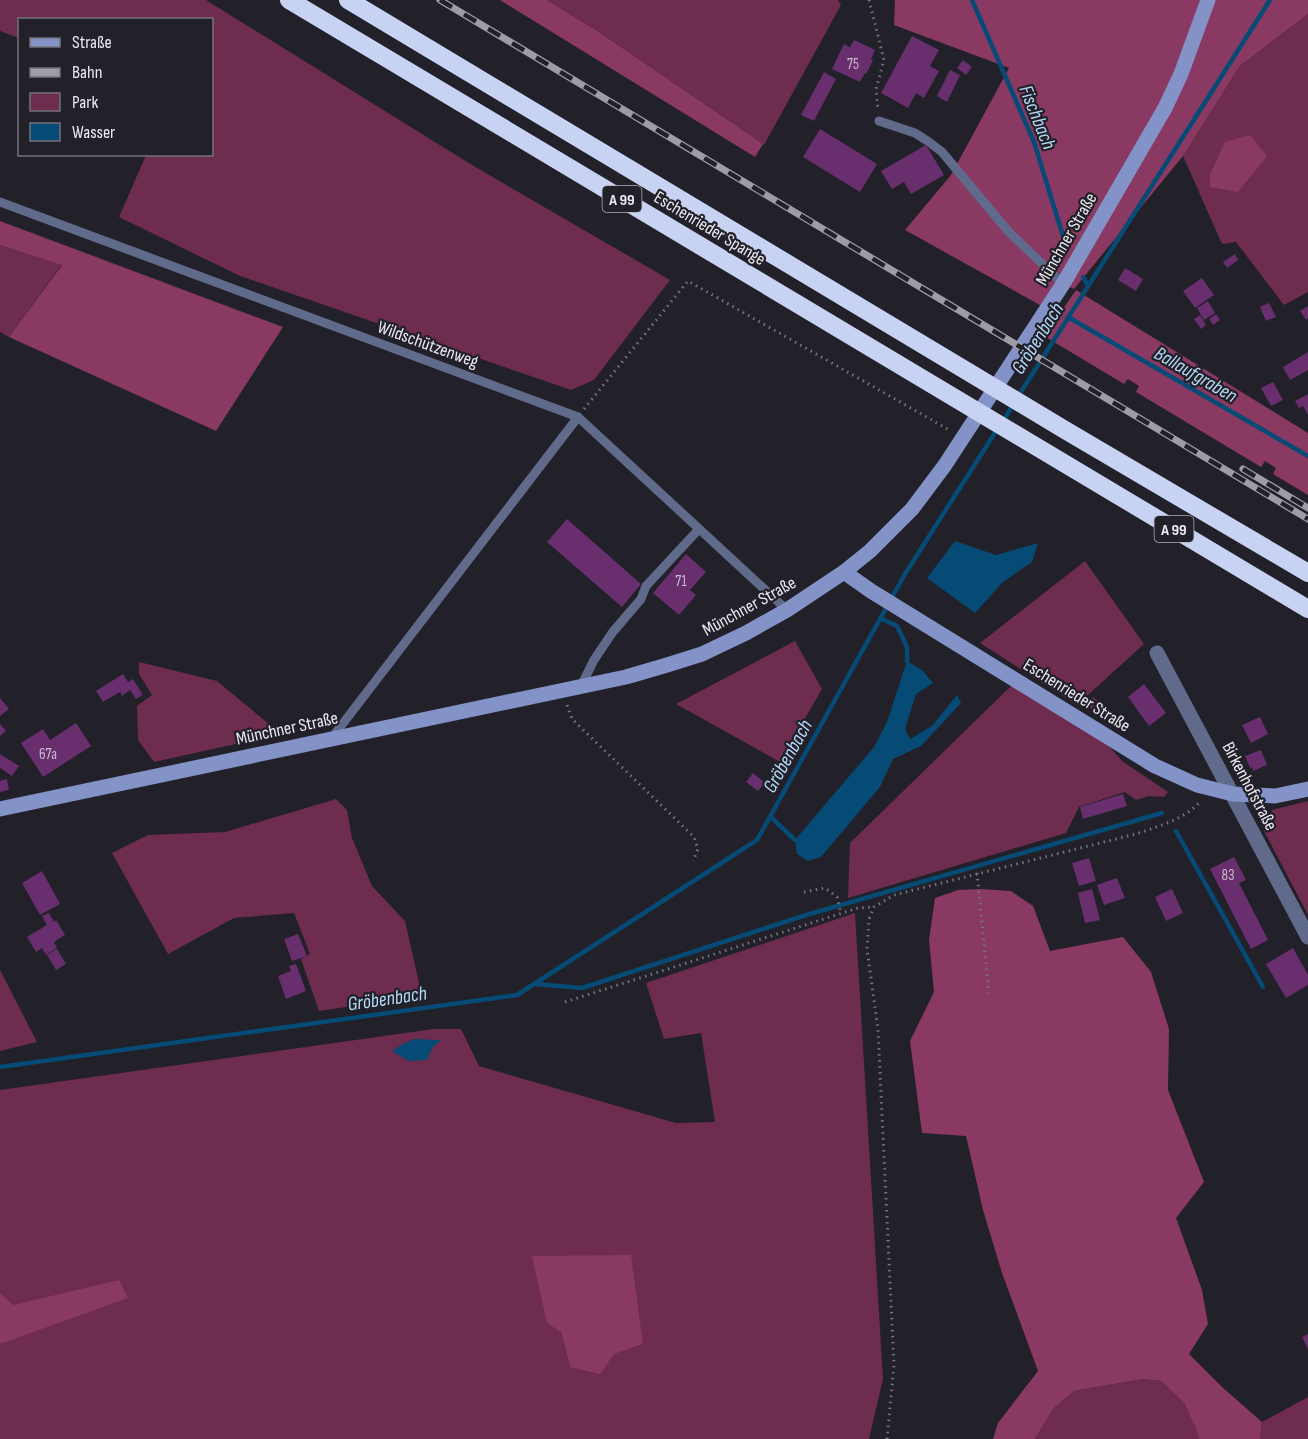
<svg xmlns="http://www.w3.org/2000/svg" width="1308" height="1439" viewBox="0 0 1308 1439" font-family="'Sofia Sans Condensed',sans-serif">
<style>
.green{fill:#6e2c4e;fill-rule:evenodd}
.forest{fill:#893962}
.water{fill:#054b76}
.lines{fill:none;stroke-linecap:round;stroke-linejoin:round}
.stream{stroke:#054b76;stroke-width:4.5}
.building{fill:#682e6d}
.path{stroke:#76747c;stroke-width:3;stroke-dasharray:1.5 4.5;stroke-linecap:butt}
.lane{stroke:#606a8b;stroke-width:9}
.street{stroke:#606a8b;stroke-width:15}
.secondary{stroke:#8393c8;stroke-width:15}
.highway{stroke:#c8d3f4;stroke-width:18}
.rail-casing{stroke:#9e9ca4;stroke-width:7}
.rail{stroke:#222029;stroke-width:4.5;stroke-dasharray:14;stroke-linecap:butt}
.labels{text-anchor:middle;stroke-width:4.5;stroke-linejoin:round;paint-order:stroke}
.number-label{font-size:15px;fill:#cbbbcf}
.shield{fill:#222029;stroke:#afadb4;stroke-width:1.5}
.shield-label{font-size:16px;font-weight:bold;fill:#eceaf0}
.street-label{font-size:18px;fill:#eceaf0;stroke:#222029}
.water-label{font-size:20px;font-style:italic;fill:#b3d9f9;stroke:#222029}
</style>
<rect width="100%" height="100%" fill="#222029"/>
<g class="green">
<polygon points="0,0 206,0 472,165 670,280 594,380 571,390 240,276 119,217 146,155 212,154 212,20 20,20 19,38 0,31"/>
<polygon points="547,0 838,0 841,5 764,145 596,30"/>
<polygon points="1308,14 1308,292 1284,305 1236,242 1222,244 1183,156 1240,66"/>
<polygon points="0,245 62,264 9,337 0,332"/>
<polygon points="1085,561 1144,644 1077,705 980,643"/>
<polygon points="795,641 822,689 780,762 676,704"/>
<polygon points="139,662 217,681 281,734 154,762 138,740 137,706 152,695 139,674"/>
<polygon points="1013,684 1109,746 1122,761 1168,792 1164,797 1149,796 1136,800 1125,792 1079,807 1066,833 848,898 850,843"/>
<polygon points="336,799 347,810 352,838 372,886 405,921 422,996 319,1011 301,959 310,954 294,913 234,918 168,954 112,853 148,835 225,832"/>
<polygon points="1308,801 1308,915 1264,831 1272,810"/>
<path d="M855,913L883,1379L869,1439H0V1090L434,1029H461L479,1066L676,1123L715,1122L701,1033L664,1039L646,983ZM561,1332L643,1344L570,1367Z"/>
<polygon points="0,970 37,1042 0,1051"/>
<polygon points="1143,1379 1161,1381 1184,1403 1198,1434 1199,1439 1035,1439 1054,1408 1074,1391"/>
<polygon points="1308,1397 1308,1439 1260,1439 1262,1422"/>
</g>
<g class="forest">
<polygon points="500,0 547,0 596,30 763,144 755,157"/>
<polygon points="895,0 1308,0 1308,14 1240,66 1183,156 1074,289 1063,284 1047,309 905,230 951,175 1009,68 894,25"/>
<polygon points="1250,135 1267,156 1238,192 1210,187 1210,174 1225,142"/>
<polygon points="0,221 283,327 216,431 9,337 62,265 0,245"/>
<polygon points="1076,290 1308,433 1308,495 1273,474 1276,468 1265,461 1261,467 1136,392 1139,386 1128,379 1124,384 1044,336"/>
<polygon points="981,889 1011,891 1033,906 1050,951 1123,937 1151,972 1169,1029 1168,1090 1204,1182 1176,1218 1202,1290 1208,1324 1189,1354 1222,1387 1262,1422 1260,1439 1199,1439 1198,1434 1184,1403 1161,1381 1143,1379 1074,1391 1054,1408 1035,1439 993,1439 998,1423 1038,1371 1002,1273 983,1210 966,1136 922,1133 910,1041 934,992 929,940 935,898 958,890"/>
<polygon points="631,1255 643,1344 614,1354 600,1374 570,1367 561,1332 547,1323 532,1256"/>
<polygon points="119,1280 128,1298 0,1344 0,1293 13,1305"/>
</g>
<g class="water">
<polygon points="955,541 996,555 1038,543 1032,562 1003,582 975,613 927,578"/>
<polygon points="907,661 923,671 933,683 916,694 905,729 910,739 932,726 957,695 961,703 921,746 893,759 880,787 821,857 808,861 797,854 795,840 874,747 887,722"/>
<polygon points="414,1039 441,1040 432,1048 427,1060 408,1061 392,1051 401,1045"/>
</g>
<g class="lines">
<g class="stream">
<polyline points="972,0 1034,142 1067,249"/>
<polyline points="1083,277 1088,286"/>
<polyline points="1068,317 1308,456"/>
<polyline points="1017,398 1270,0"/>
<polyline points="1003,421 1013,405"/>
<polyline points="880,618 897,626 907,647 907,661"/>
<polyline points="772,818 795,840"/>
<polyline points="1176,831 1263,987"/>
<polyline points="535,984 582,988 806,915 1162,813"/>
<polyline points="0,1067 517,995 757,840 905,574 998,428"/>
</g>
</g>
<g class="building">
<polygon points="912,36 939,50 930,66 939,71 924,98 916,93 908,108 881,93"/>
<polygon points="854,40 875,50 871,59 873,60 866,74 865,73 860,82 832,69 844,44 850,47"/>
<polygon points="963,60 972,67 966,75 957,68"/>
<polygon points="950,70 960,75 947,102 937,96"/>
<polygon points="824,72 836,79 814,121 801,115"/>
<polygon points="820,129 877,164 860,192 803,157"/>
<polygon points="926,145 944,175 911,194 904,182 892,189 881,171"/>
<polygon points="1235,254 1238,260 1227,268 1223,262"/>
<polygon points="1125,268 1143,279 1136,291 1118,280"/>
<polygon points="1202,278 1214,295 1195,308 1183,291"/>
<polygon points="1208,301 1215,313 1204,320 1197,308"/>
<polygon points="1269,303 1276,317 1266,321 1260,307"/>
<polygon points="1308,306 1308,318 1306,320 1300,311"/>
<polygon points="1216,314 1220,320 1213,325 1209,319"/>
<polygon points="1200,315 1206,325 1201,329 1194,319"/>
<polygon points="1308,352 1308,370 1290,380 1283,367"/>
<polygon points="1273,382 1283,400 1271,406 1261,388"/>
<polygon points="1308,394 1308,415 1303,406 1299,408 1295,401"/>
<polygon points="567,519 641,584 622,607 547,542"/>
<polygon points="686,554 706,572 690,590 696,595 679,615 653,593"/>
<polygon points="123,674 128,682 133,679 143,695 136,699 130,690 122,696 120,692 103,702 96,691"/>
<polygon points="1144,684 1166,713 1149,726 1128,697"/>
<polygon points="1093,697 1106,708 1100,716 1087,705"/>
<polygon points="0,698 9,709 0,716"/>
<polygon points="1260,717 1268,734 1251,743 1242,725"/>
<polygon points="76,723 91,746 43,777 21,743 43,729 50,740"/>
<polygon points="0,724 6,731 0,736"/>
<polygon points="1261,750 1267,765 1253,771 1252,767 1250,768 1245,756"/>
<polygon points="0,754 19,766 12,776 0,768"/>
<polygon points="753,773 765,783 758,791 746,782"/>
<polygon points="7,779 9,790 0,792 0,781"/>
<polygon points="1123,794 1127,806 1083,819 1080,807"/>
<polygon points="1234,857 1246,880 1239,883 1268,940 1251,949 1210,869"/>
<polygon points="1089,858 1096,881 1079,886 1072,863"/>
<polygon points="42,871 60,904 40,915 22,883"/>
<polygon points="1117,878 1125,898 1104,905 1097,885"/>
<polygon points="1092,889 1100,920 1085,923 1078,893"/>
<polygon points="1172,889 1183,913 1166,921 1155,897"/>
<polygon points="49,913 54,922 56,920 65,935 54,942 57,948 46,955 42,948 36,952 27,937 47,925 42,916"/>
<polygon points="298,934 307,956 292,961 284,939"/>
<polygon points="1293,948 1308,975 1308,985 1286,998 1266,964"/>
<polygon points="57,949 66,964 56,970 47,955"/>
<polygon points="296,964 306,991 286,999 278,976 291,971 289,966"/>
<polygon points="1308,1334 1308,1349 1302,1337"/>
</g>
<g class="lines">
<g class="path">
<polyline points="869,0 884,60 876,89 878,110"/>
<polyline points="584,409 688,281 951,431"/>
<polyline points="567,705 572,719 694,837 698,849 693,861"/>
<polyline points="977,873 989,993"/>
<polyline points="804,892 825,888 837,897 841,913"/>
<polyline points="565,1002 858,908 874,907"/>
<path d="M887,1439L894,1365L878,1030L867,949L869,919L874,907L894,895L1136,834C1159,826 1183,820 1200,802"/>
</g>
<g class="lane">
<polyline points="879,121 915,133 929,142 942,152 1008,231 1063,284"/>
<polyline points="0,202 578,417 787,610"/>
<polyline points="581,686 594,660 612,633 641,599 646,586 699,529"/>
<polyline points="331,739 578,417"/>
</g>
<polyline class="street" points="1157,653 1308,937"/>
<g class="secondary">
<polyline points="844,572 871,591 1155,766 1197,785 1233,794 1275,796 1308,789"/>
<polyline points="0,809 626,677 667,665 702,654 746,633 787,610 844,572 870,551 912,509 945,465 1063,284 1165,108 1181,74 1208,0"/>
</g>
<g class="highway">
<polyline points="289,0 1308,609"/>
<polyline points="348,0 1065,430 1308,573"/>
</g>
<g class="rail-casing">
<g id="rail">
<polyline points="440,0 1308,519"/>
<polyline points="1243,469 1308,508"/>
</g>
</g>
<use href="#rail" class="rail"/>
</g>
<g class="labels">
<g class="number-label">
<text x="853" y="69">75</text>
<text x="681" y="586">71</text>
<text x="48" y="759">67a</text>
<text x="1228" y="880">83</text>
</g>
<g class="shield">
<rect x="602.5" y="186" width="39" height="26" rx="4.5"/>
<rect x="1154.5" y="516" width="39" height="26" rx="4.5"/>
</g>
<g class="shield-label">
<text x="622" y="205">A 99</text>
<text x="1174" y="535">A 99</text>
</g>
<g class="street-label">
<text transform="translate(710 228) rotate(31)" y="6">Eschenrieder Spange</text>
<text transform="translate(1066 239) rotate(-60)" y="6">Münchner Straße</text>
<text transform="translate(428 344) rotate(20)" y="6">Wildschützenweg</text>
<text transform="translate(749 606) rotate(-29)" y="6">Münchner Straße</text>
<text transform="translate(1077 695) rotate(32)" y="6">Eschenrieder Straße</text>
<text transform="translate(287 728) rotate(-12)" y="6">Münchner Straße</text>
<text transform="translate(1250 786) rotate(62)" y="6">Birkenhofstraße</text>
</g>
<g class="water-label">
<text transform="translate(1038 117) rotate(68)" y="7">Fischbach</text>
<text transform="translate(1037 338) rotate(-58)" y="7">Gröbenbach</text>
<text transform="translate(1196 374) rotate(30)" y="7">Ballaufgraben</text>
<text transform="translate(787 756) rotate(-61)" y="7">Gröbenbach</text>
<text transform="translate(387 998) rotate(-8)" y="7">Gröbenbach</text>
</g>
</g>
<rect x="18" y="18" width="195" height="138" fill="#222029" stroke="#737179" stroke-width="1.5"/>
<rect x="30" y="38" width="30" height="9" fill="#8393c8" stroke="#737179" stroke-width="1.5"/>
<text x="72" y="48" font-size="18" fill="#eceaf0">Straße</text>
<rect x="30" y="68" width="30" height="9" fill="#9e9ca4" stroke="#737179" stroke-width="1.5"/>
<text x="72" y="78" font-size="18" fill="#eceaf0">Bahn</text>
<rect x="30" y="93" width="30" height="18" fill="#6e2c4e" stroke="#737179" stroke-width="1.5"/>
<text x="72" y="108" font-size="18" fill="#eceaf0">Park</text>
<rect x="30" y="123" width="30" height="18" fill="#054b76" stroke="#737179" stroke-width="1.5"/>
<text x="72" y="138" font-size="18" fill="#eceaf0">Wasser</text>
</svg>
